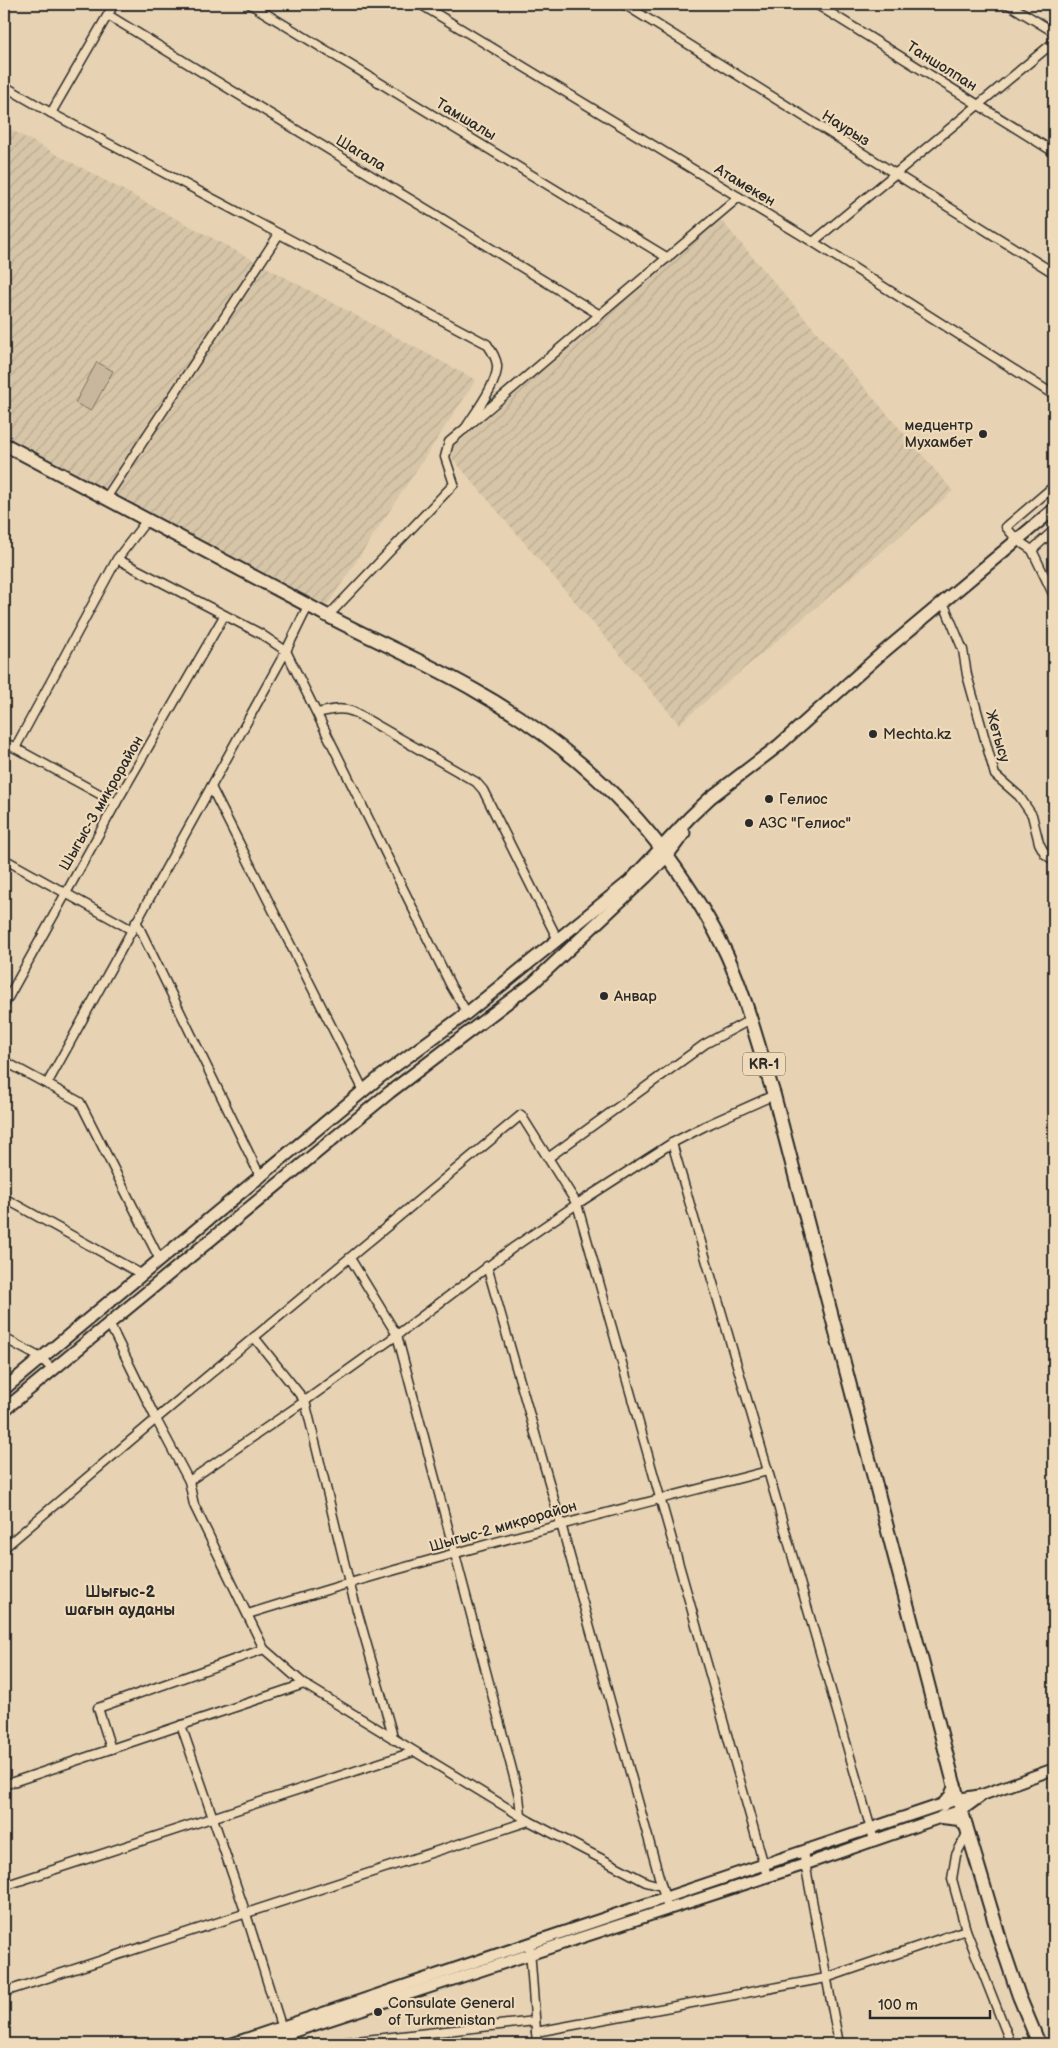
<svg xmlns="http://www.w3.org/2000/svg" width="1058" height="2048" viewBox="0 0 1058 2048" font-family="'Balsamiq Sans',sans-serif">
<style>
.industrial{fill:url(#industrial-furrows)}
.pitch{fill:#c8b79c;stroke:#7a7164}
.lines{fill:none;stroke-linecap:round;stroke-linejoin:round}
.minor-casing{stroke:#2b2b2b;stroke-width:11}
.tertiary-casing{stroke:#2b2b2b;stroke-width:14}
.secondary-casing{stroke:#2b2b2b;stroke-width:15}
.primary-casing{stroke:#2b2b2b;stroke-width:16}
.minor{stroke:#efdab9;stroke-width:8}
.tertiary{stroke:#efdab9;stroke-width:10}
.secondary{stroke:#efdab9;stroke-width:11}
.primary{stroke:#efdab9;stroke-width:12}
.poi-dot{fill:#2b2b2b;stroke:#efdab9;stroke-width:2}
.labels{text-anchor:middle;stroke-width:4.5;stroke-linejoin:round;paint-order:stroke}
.shield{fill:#efdab9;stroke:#666056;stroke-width:1}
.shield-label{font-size:14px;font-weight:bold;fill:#2b2b2b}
.street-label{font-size:15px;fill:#2b2b2b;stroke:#efdab9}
.poi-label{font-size:15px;fill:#2b2b2b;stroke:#efdab9;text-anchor:start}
.neighbourhood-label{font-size:16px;font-weight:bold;fill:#2b2b2b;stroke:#efdab9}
</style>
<defs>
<pattern id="industrial-furrows" width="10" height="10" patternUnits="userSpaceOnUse" patternTransform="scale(1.25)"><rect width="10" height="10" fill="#d7c5a8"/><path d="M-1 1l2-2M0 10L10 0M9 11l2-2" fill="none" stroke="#b9a991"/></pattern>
</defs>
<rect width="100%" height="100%" fill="#e7d3b3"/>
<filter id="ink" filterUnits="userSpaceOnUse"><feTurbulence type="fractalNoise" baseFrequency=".02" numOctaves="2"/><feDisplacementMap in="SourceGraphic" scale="10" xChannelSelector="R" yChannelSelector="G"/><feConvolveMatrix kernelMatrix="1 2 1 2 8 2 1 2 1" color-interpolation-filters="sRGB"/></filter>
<g filter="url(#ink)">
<g class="industrial">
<polygon points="4,126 476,380 322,613 4,443"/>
<polygon points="720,219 953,491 679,724 447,452"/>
</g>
<polygon class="pitch" points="97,362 113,371 91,411 75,403"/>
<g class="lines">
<g class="minor-casing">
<g id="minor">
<polyline points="250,4 668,258"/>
<polyline points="420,4 813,242 1054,395"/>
<polyline points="624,4 1054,273"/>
<polyline points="816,4 1054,152"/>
<polyline points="1008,4 1054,32"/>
<polyline points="108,15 600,315"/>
<path d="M4,86L51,113L487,344C492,351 496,357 497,365C499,382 474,414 465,429"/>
<polyline points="51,113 114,4"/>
<polyline points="813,242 1054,42"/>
<polyline points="1054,486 1006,527 1017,540 1032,550 1054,596"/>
<polyline points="106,498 279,234"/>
<polyline points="1032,550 1054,530"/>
<polyline points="117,559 261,634 286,651 451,986 467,1013"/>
<polyline points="943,602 963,650 967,675 995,775 1019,796 1032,815 1039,843 1045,854 1054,861"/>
<polyline points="328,616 454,484 445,457 449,442 739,197"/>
<path d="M317,713C330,710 341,707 354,712L476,782L483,790L558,940"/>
<polyline points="4,742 116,803"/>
<polyline points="15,748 117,559 147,520"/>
<polyline points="211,787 364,1091"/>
<polyline points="4,859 132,930"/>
<polyline points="136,921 261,1178"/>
<polyline points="4,1005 116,803 224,616"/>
<polyline points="4,1061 80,1102 160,1260"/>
<polyline points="47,1084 286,651 308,606"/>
<polyline points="672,1143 768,1471 874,1840"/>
<polyline points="548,1158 705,1044 750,1020"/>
<polyline points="4,1198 143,1275"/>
<polyline points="350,1258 397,1335 519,1796 521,1815"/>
<polyline points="487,1266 561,1524 668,1909"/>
<polyline points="109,1323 156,1419 189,1481 194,1505 264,1649 304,1684 529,1821 646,1882 661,1886"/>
<polyline points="254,1337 305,1401 349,1582 394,1740"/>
<polyline points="4,1338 41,1358 53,1370"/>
<polyline points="189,1481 305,1401 397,1335 514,1247 577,1204 672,1143 705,1126 774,1095"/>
<polyline points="4,1548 156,1419 521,1115 577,1204 767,1876"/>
<path d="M248,1614C419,1560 594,1516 768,1471"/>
<polyline points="181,1725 246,1914 283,2032"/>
<polyline points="111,1749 98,1708 264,1649"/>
<polyline points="4,1785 304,1684"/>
<polyline points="968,1832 956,1855 952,1879 966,1930 1011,2044"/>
<polyline points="803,1852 839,2044"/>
<polyline points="4,1886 413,1752"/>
<polyline points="530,1949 537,2044"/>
<polyline points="4,1992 529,1821"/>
<polyline points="536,2032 826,1978 966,1930"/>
<polyline points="339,2043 535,2021"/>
</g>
</g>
<g class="tertiary-casing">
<g id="tertiary">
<polyline points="231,2044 958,1799 982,1795 1054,1769"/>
<polyline points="256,2044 806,1864 962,1810 981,1796"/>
</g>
</g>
<g class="secondary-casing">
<g id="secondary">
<polyline points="4,1389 380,1077 467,1013 630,881 690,817 710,798 778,746 881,654 1054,509"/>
<polyline points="4,1410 390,1092 533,983 646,877 667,856 684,833"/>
</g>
</g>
<g class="primary-casing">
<g id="primary">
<path d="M4,444C111,501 218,558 326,615C375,641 428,663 476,691C549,732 617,788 667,856C689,886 711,921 727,955C747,1000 759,1049 774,1095L958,1799L1002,1946L1019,1996L1039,2044"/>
<polyline points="943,1805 951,1796 955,1786"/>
<polyline points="942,1817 959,1819 966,1826"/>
</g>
</g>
<use href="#minor" class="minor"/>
<use href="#tertiary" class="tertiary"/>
<use href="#secondary" class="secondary"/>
<use href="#primary" class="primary"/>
</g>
</g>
<g class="poi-dot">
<circle cx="983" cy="434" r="5"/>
<circle cx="873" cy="734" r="5"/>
<circle cx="769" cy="799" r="5"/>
<circle cx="749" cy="823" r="5"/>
<circle cx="604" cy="996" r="5"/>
<circle cx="378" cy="2012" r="5"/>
</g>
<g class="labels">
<rect class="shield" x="743" y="1052.5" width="42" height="23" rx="4"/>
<g class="shield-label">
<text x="764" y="1069">KR-1</text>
</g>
<g class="street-label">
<text transform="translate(942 66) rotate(32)" y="5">Таншолпан</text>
<text transform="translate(466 119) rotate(31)" y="5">Тамшалы</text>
<text transform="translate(846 128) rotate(32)" y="5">Наурыз</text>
<text transform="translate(361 153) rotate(31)" y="5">Шагала</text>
<text transform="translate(745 185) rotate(31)" y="5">Атамекен</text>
<text transform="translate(998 736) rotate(74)" y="5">Жетысу</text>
<text transform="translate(101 803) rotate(-60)" y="5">Шыгыс-3 микрорайон</text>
<text transform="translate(503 1526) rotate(-16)" y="5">Шыгыс-2 микрорайон</text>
</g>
<g class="poi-label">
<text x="973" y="430" text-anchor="end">медцентр<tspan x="973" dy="17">Мухамбет</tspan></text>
<text x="883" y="739">Mechta.kz</text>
<text x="779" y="804">Гелиос</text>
<text x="759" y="828">АЗС "Гелиос"</text>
<text x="614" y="1001">Анвар</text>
<text x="388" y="2008">Consulate General<tspan x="388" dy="17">of Turkmenistan</tspan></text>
</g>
<g class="neighbourhood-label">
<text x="120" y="1597">Шығыс-2<tspan x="120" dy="18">шағын ауданы</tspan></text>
</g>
</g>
<rect width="1058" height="2048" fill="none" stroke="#efdab9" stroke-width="20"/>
<rect x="10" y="10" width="1038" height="2028" fill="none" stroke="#2b2b2b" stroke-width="2" filter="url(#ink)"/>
<path d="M870 2010v8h120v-8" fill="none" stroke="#2b2b2b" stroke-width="2.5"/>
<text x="878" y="2010" font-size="15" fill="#2b2b2b" stroke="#efdab9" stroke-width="4" paint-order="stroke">100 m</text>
</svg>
